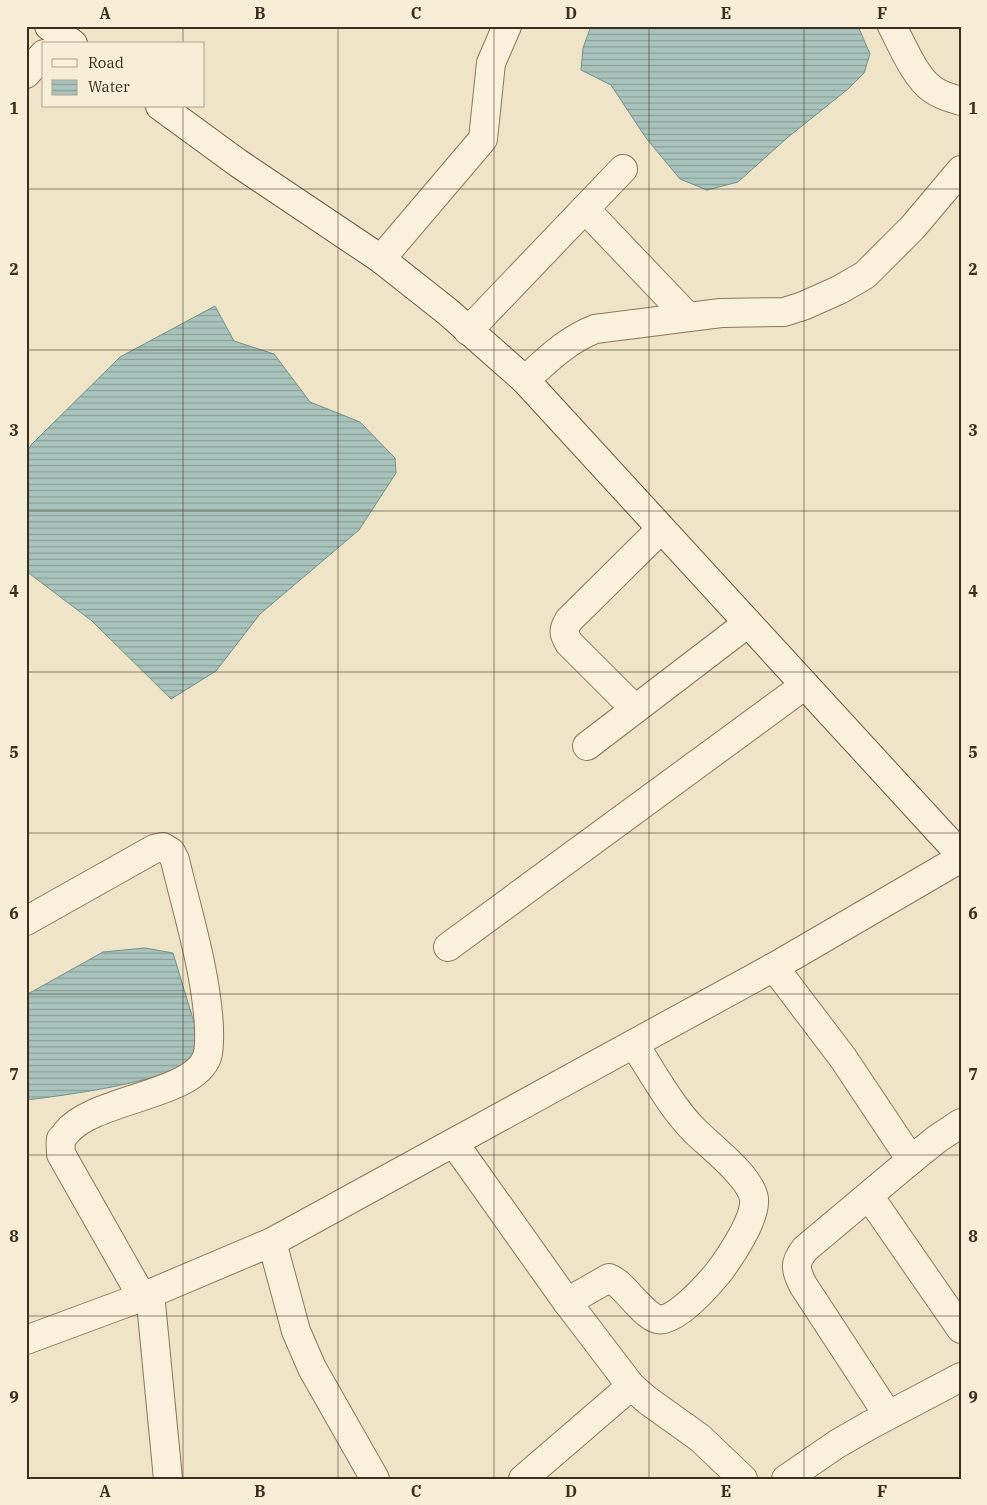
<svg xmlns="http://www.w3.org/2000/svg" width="987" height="1505" viewBox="0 0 987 1505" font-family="'IBM Plex Serif',serif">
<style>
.water{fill:url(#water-rules);stroke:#6f938a}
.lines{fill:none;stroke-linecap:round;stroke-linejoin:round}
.street-casing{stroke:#8d765c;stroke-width:30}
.secondary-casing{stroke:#6f573f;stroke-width:30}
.street{stroke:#faf1dc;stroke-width:28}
.secondary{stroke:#faf1dc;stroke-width:28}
.grid{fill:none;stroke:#3d2e20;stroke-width:1;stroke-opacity:0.55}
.neatline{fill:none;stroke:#3d2e20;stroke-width:2}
.grid-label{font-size:16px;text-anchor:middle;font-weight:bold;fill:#3d2e20}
</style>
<defs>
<pattern id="water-rules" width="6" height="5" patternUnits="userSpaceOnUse" patternTransform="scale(1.25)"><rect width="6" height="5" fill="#a9c4bc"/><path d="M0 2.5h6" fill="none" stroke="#8ba098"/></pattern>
</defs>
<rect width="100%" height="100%" fill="#f0e4c8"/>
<g class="water">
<polygon points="591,26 858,26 870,54 864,73 848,89 787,138 738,182 707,190 680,179 646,138 611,85 581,70 583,48"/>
<polygon points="215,306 234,341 274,354 310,402 360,422 395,458 396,473 359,530 260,614 216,671 171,699 92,621 26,571 26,454 31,445 120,357"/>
<path d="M145,948L173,953L200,1042C197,1047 194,1055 191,1059C170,1082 60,1096 26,1100V995L103,952Z"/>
</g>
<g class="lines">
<g class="street-casing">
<g id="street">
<path d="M892,26C902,45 915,77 932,89C941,96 951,98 961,101"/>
<polyline points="26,74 44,54"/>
<polyline points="585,209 688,317"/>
<polyline points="381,259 483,139 491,63 507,26"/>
<polyline points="468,331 623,169"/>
<path d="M525,380C547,360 567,340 595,329L721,313L784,312L803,306L839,290L865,275L913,227L961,170"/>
<path d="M635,709L569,643C563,633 563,630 569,620L661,529"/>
<polyline points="587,746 748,623"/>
<path d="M26,921L154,849L163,847L171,852L175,860C188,915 206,971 209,1027C209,1037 210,1048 207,1057C193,1096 94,1098 66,1133C66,1134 62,1138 61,1139C60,1143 61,1150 61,1154L142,1297"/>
<polyline points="448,947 805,685"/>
<polyline points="774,967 843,1058 911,1160"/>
<polyline points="454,1143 567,1302 631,1386 647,1400 700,1438 743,1479"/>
<polyline points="869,1196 961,1329"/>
<polyline points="272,1242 296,1331 312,1368 375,1479"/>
<polyline points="150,1293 168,1479"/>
<path d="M567,1302L609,1278C619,1282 626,1292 634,1300C641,1307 648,1316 657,1319C673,1325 708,1285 718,1273C730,1257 756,1219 754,1199C751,1177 711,1147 695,1131C671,1107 653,1073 634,1044"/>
<polyline points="26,1340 142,1297 272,1242 774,967 961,858"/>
<path d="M888,1415L803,1285C795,1269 794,1263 805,1249L911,1160L937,1139L961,1123"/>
<polyline points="523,1479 631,1386"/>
<polyline points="786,1479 837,1444 870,1425 961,1377"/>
</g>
</g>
<g class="secondary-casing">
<g id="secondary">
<polyline points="49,26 73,44"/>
<polyline points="160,106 238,163 381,259 448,312 525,380 961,855"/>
</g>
</g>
<use href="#street" class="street"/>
<use href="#secondary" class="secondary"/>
</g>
<path class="grid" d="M183,26V44M338,26V1479M494,26V1479M649,26V1479M804,26V1479M183,106V1479M26,189H961M26,350H961M26,511H961M26,672H961M26,833H961M26,994H961M26,1155H961M26,1316H961"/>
<rect width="987" height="1505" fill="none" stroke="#f7eed8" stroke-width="55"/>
<rect x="42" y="42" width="162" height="65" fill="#f7eed8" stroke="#ada18e"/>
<rect x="52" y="59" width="25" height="8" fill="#faf1dc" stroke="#ada18e"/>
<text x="88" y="68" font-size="15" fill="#3d2e20">Road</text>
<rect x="52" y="80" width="25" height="15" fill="url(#water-rules)" stroke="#ada18e"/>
<text x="88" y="92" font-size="15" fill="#3d2e20">Water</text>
<rect x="28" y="28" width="932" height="1450" class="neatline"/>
<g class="grid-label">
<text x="105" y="19">A</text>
<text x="260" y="19">B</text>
<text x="416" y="19">C</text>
<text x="571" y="19">D</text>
<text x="726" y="19">E</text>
<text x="882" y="19">F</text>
<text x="14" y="114">1</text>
<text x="973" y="114">1</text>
<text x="14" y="275">2</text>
<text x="973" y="275">2</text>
<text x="14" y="436">3</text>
<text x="973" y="436">3</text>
<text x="14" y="597">4</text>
<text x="973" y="597">4</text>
<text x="14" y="758">5</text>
<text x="973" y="758">5</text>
<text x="14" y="919">6</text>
<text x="973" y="919">6</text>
<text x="14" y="1080">7</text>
<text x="973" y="1080">7</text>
<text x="14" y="1242">8</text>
<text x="973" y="1242">8</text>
<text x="14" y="1403">9</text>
<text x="973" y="1403">9</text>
<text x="105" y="1497">A</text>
<text x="260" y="1497">B</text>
<text x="416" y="1497">C</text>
<text x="571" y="1497">D</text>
<text x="726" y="1497">E</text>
<text x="882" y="1497">F</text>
</g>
</svg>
